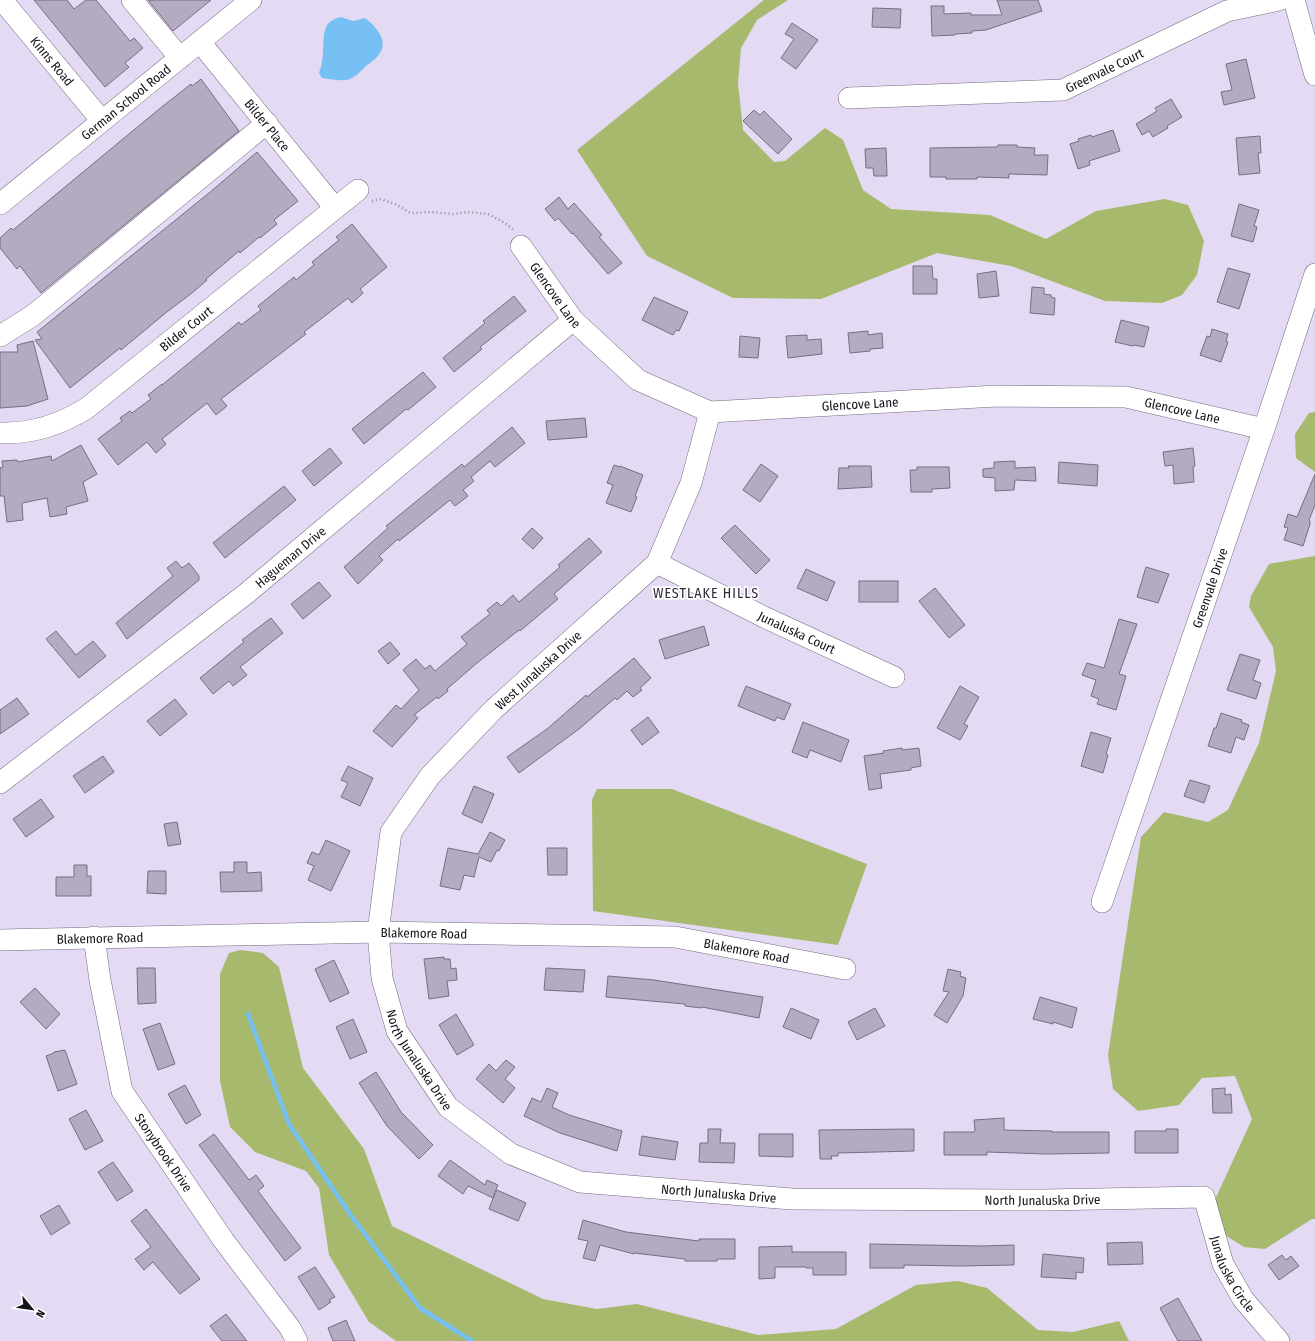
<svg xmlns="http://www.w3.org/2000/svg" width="1315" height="1341" viewBox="0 0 1315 1341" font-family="'Fira Sans Condensed',sans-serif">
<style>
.green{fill:#a6b96d}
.water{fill:#77c0f4}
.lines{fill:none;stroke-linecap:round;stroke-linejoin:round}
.stream{stroke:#77c0f4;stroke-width:4.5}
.building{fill:#b5abc1;stroke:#786d83}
.minor-casing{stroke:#746b80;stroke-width:22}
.path{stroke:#918a9c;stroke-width:2.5;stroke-dasharray:1 3;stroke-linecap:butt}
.minor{stroke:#fff;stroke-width:21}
.labels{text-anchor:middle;stroke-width:3.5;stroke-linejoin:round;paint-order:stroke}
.street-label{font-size:13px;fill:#15121a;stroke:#fff}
.neighbourhood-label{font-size:14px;letter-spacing:1px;fill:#322a3d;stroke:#fff}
</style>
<rect width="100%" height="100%" fill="#e4daf3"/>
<g class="green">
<polygon points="764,0 788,0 757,20 741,48 738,83 743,130 774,162 785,161 825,128 843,140 863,190 891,209 990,215 1046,239 1096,211 1165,199 1188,205 1204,241 1197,275 1182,295 1162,303 1105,301 1011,266 937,253 821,299 733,298 647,256 577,150"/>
<polygon points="1315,412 1315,472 1296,458 1295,434 1309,413"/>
<polygon points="1315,556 1315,1219 1312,1219 1265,1249 1244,1247 1225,1235 1213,1204 1252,1119 1235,1076 1202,1078 1179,1105 1138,1111 1113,1089 1108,1055 1141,837 1164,812 1208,822 1228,810 1259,743 1276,671 1273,647 1249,607 1251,596 1269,564"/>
<polygon points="597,789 672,789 867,864 838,945 593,911 592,800"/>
<polygon points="240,950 263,953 279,967 303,1068 364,1149 392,1226 543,1299 597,1309 637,1304 758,1335 836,1329 916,1285 958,1281 987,1288 1038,1330 1073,1332 1119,1321 1129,1341 396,1341 369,1322 329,1255 319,1188 306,1171 255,1152 230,1127 220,1081 220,974 229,953"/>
</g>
<path class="water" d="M341,17L353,21L365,18C374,25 386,37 382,49C379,57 371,62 365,67C360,72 355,78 347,80C339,81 331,79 322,78L319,73C320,69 322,65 322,61C326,45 317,21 341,17Z"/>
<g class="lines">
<polyline class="stream" points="248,1014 289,1124 350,1214 420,1308 472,1341"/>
</g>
<g class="building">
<polygon points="34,0 67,0 74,9 86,0 96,0 130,41 134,38 143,48 125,63 129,67 105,87"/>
<polygon points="148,0 211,0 173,31"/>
<polygon points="997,0 1038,0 1042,11 986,30 972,31 972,33 955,34 955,35 932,36 931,6 944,6 944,14 971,13 971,15 1002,15"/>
<polygon points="873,8 901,9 900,28 872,27"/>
<polygon points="792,23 818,40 796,69 781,58 794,39 785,34"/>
<polygon points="1246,59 1255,98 1224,105 1221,92 1232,90 1226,64"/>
<polygon points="201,79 239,131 41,293 20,266 17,269 0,248 0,238 11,228 13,230 158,110 191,84 192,86"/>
<polygon points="1171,99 1182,117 1167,126 1168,128 1153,137 1149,131 1142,135 1136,124 1157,111 1155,108"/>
<polygon points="754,110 760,115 764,111 792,139 778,154 743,121"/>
<polygon points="1113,130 1120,151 1089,161 1090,165 1078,169 1070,144 1079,141 1078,139 1091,135 1092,137"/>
<polygon points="1260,136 1261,153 1258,153 1260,173 1239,175 1236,138"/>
<polygon points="998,145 1017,145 1017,147 1035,148 1034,155 1048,155 1047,175 1009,174 1009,178 977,177 977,179 946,179 946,177 930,177 930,148 997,147"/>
<polygon points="886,148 887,176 874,176 873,168 866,168 865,149"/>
<polygon points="257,152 298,201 274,220 277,224 260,238 259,237 240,253 239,251 206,279 207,280 192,293 168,311 121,350 120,348 70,388 35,340 42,339 37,332 209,193"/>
<polygon points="559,197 568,209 574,203 602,235 599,237 622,263 608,274 573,233 572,234 558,218 555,221 545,209"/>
<polygon points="1239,204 1259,210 1254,226 1257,227 1253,242 1231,236"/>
<polygon points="352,224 387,267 360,289 363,293 352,303 348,298 304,332 306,334 293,344 221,399 227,406 216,415 207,403 162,439 166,444 156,453 147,442 118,465 98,439 122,421 120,418 130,411 132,413 151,399 148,395 162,384 162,385 239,322 241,325 261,310 258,306 294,277 296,280 314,265 312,262 339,240 336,237"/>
<polygon points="913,266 932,266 933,279 937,279 937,294 913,294"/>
<polygon points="1228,268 1250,274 1239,309 1217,302"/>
<polygon points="996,271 999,296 979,298 977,274"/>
<polygon points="1032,287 1044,288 1044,294 1051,295 1051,297 1055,298 1054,315 1030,313"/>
<polygon points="514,296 526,311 480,347 482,349 454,372 443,358 485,323 483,321"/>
<polygon points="654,297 688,312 679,331 676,330 673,335 642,320"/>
<polygon points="1121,320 1149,327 1144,347 1134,345 1133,346 1115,342"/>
<polygon points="1212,329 1228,334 1226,341 1228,342 1221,362 1200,355 1207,336 1210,337"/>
<polygon points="868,331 868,335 882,333 883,348 870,349 870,351 850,353 848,333"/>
<polygon points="807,335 807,340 821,339 822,354 788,358 786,336"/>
<polygon points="740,336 760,338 758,358 739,357"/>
<polygon points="33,341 48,399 27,406 0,408 0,352 18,352 17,345"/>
<polygon points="423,372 436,387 408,410 406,409 364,444 352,429"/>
<polygon points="585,418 587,437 548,440 546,421"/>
<polygon points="512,427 525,443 495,467 490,461 471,477 474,481 463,490 468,496 455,506 450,500 399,541 398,539 379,556 383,560 358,584 344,567 388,528 386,526 462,464 464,467"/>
<polygon points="81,445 97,474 83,482 88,501 66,507 67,514 50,517 47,498 22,503 23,520 7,522 4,496 0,496 0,468 3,467 2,461 17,460 18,462 51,456 52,461"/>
<polygon points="330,448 342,463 314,486 302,471"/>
<polygon points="1193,448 1195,466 1193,467 1194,482 1174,484 1173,465 1165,466 1163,452"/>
<polygon points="1015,461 1015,468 1035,467 1036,481 1015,480 1014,490 995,491 995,478 983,477 983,469 994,468 994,462"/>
<polygon points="1059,462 1098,465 1097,486 1058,483"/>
<polygon points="761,464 778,476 760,502 743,490"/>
<polygon points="614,465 620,467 620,466 643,475 635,496 637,497 631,512 606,503 613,485 607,483"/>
<polygon points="848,466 871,466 872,487 838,489 839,468 849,468"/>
<polygon points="917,467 949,467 950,488 932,489 932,492 911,492 910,470 917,470"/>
<polygon points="1315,474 1315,505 1309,520 1310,521 1310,524 1303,546 1284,540 1288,528 1284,527 1288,514 1297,517"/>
<polygon points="284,486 296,500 225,558 213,543"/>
<polygon points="735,525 770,560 756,574 721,538"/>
<polygon points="532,528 543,538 533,549 522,539"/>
<polygon points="589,538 602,552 554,594 558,599 520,631 519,630 477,663 447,689 448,691 438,699 437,697 414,715 418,718 392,747 373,731 396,705 401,709 419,690 403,670 416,659 425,669 430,665 435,671 467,644 461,637 490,614 487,610 497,602 501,606 513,595 519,602 560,567 558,565"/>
<polygon points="176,561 182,568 189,563 199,576 199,580 127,639 116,623 173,576 167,568"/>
<polygon points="1146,567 1169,574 1158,603 1137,597"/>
<polygon points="806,569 835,582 827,601 797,588"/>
<rect x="859" y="581" width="39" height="21"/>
<polygon points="319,582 331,596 303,619 291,604"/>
<polygon points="935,588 965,625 949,638 919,601"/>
<polygon points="271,618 283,633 240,667 247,675 233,686 229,681 213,694 200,678 244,642 242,640"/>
<polygon points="1119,619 1137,624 1119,674 1126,676 1116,710 1097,704 1099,699 1091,696 1096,680 1082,675 1087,663 1104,668"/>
<polygon points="704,626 709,645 665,659 659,640"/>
<polygon points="56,631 76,655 93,641 106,656 79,678 46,639"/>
<polygon points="390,642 400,654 388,664 378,651"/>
<polygon points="1240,654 1260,660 1253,680 1261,683 1256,699 1227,690"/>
<polygon points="634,658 651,678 640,688 642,690 633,697 627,691 617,700 615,698 579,729 519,773 507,757 547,729 586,695 587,697"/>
<polygon points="746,686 791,704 784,720 777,717 775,721 738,706"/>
<polygon points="960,686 979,697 964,724 968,726 960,740 937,728"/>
<polygon points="17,698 29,714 0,734 0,710"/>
<polygon points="175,699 187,714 160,736 147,721"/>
<polygon points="1221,713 1242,720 1241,722 1249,725 1244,740 1236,737 1231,753 1208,746 1214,728 1216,728"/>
<polygon points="648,717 659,732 642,745 631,730"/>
<polygon points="803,722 849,740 841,762 810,750 807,758 792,752"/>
<polygon points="1091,732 1111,738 1106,754 1108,755 1103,773 1081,766"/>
<polygon points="902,748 902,750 919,748 921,766 911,768 911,770 880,774 882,788 869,790 864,756 884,753 883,751"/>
<polygon points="103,756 114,772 85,793 73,776"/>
<polygon points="348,766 373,778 360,806 341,797 348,783 341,780"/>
<polygon points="1190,780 1210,786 1204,803 1184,796"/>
<polygon points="474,786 494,794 482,823 462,814"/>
<polygon points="41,799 54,817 26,837 13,819"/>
<polygon points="177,822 181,844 168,846 164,824"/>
<polygon points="490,832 505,840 499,851 497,850 491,862 479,857 474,877 464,875 460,890 440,886 448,848 478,854"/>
<polygon points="326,840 350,851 331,891 308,880 314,866 307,863 312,852 319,855"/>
<polygon points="547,848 567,848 567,875 548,875"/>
<polygon points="234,862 247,862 247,873 261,872 262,891 221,892 220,872 234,872"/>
<polygon points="74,865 87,865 87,876 91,876 91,896 56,896 56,877 74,877"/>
<polygon points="148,871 166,871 166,894 147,893"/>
<polygon points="444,957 444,959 450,959 451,969 456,968 457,980 447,981 449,996 429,999 424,959"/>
<polygon points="334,960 349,993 330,1002 315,969"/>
<polygon points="137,968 155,968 156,1003 138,1004"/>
<polygon points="546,968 585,970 583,992 544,990"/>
<polygon points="948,969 961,972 960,976 966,978 963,996 947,1023 934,1015 949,992 943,991"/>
<polygon points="608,976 654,980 763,997 759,1018 702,1007 701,1008 685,1006 685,1004 606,997"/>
<polygon points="35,988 60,1014 46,1029 20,1002"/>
<polygon points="1040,997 1077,1008 1072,1028 1053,1022 1053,1024 1033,1019"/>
<polygon points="791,1008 819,1020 811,1039 783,1027"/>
<polygon points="875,1008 885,1026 857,1040 848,1022"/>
<polygon points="456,1014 474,1045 457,1055 439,1025"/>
<polygon points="353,1019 367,1052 350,1059 336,1027"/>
<polygon points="160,1023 175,1064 158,1070 143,1029"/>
<polygon points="65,1050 77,1084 58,1091 46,1056 54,1053 54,1052"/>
<polygon points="506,1060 515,1067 505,1079 515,1088 503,1103 476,1079 489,1064 496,1071"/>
<polygon points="376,1072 401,1112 433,1145 419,1159 387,1126 359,1083"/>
<polygon points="185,1085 201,1115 186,1124 168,1094"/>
<polygon points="547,1088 558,1093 552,1107 569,1115 622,1131 617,1151 560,1133 524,1116 532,1098 541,1102"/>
<polygon points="1225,1088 1225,1095 1231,1094 1232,1113 1213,1113 1212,1089"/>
<polygon points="86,1110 103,1141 85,1150 69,1119"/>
<polygon points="1004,1118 1004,1130 1052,1131 1052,1132 1109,1132 1109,1153 1046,1154 987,1152 987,1155 944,1155 944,1132 974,1132 975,1131 974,1120"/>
<polygon points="708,1129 721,1129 720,1143 735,1143 734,1163 699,1162 700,1143 708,1143"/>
<polygon points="914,1129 914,1151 838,1153 838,1156 831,1156 832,1159 820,1159 819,1130"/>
<polygon points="1166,1129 1178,1129 1178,1153 1135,1153 1135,1131 1166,1131"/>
<polygon points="214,1134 249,1180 256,1175 264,1186 258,1191 301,1248 285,1261 199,1145"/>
<polygon points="759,1134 793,1134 793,1157 759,1156"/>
<polygon points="642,1136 678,1142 675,1160 639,1155"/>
<polygon points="450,1160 485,1185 487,1180 498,1185 495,1192 496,1192 497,1190 526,1203 518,1221 489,1209 495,1193 493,1198 468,1186 463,1194 438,1176"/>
<polygon points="113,1162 133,1191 117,1201 98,1172"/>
<polygon points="59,1205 70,1223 51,1235 40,1216"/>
<polygon points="146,1209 200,1279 180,1294 153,1262 144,1270 135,1259 151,1247 131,1221"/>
<polygon points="583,1220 626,1232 699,1241 699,1239 735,1239 735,1259 717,1259 717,1261 685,1261 685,1259 634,1253 634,1254 600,1245 595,1261 583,1258 588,1241 578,1239"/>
<polygon points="1142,1242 1143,1264 1108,1265 1107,1243"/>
<polygon points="870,1244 982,1246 1014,1245 1014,1265 960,1266 904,1265 904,1268 870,1268"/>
<polygon points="792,1246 792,1252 846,1252 846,1275 813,1275 813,1268 806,1268 806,1267 775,1267 775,1278 759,1279 759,1247"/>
<polygon points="1043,1254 1084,1258 1083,1273 1076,1272 1076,1279 1041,1277"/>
<polygon points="1282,1255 1286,1260 1291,1256 1299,1266 1279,1280 1268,1265"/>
<polygon points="315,1267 335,1297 329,1300 331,1302 319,1310 298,1277"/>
<polygon points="1178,1298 1202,1341 1178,1341 1174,1334 1160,1308"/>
<polygon points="226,1314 247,1341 222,1341 210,1326"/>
<polygon points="346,1320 355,1341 333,1341 328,1328"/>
</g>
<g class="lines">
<g class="minor-casing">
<g id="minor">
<path id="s1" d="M2,0L102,121"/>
<polyline points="132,0 180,58"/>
<polyline points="1294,0 1315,75"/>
<path id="s2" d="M200,42L335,208"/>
<path id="s3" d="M849,98L1063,90L1227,11L1279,0"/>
<path id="s4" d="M0,204L251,0"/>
<path id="s5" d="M521,246L573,320L638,380L710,412L997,396L1126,397L1264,429"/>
<polyline points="0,336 32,316 47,304 267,123"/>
<path id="s6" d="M710,412L691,483L657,563L494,709L430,776L391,832L378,932L382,978L397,1031L448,1107L511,1154L580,1182L792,1199L1045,1200L1204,1197L1223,1264L1243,1299L1279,1341"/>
<path id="s7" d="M0,433C32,434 60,425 87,408L358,190"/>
<path id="s8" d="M657,563L764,617L894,677"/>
<path id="s9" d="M0,783L247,593L573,320"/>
<path id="s10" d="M1102,902L1264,429L1315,274"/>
<path id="s11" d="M94,937L100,980L122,1091L224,1241L290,1328L297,1341"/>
<path id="s12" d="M0,940L378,932L675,937L845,969"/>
</g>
</g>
<polyline class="path" points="372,201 380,199 395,204 411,213 432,212 453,214 468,212 488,214 505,223 514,230"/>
<use href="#minor" class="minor"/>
</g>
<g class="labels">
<g class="street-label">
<text dy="5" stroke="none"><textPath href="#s1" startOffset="79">Kinns Road</textPath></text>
<text dy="5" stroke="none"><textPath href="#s3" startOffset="260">Greenvale Court</textPath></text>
<text dy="5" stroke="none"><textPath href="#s4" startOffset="162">German School Road</textPath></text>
<text dy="5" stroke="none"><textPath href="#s2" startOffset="107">Bilder Place</textPath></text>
<text dy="5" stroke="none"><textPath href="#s5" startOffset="60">Glencove Lane</textPath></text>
<text dy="5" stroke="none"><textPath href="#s7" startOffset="219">Bilder Court</textPath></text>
<text dy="5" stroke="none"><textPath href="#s5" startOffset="408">Glencove Lane</textPath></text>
<text dy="5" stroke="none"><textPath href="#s5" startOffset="732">Glencove Lane</textPath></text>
<text dy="5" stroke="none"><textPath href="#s9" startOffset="368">Hagueman Drive</textPath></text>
<text dy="5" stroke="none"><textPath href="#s10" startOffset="332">Greenvale Drive</textPath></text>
<text dy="5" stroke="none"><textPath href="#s8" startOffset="156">Junaluska Court</textPath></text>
<text transform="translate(538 670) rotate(-42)" y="5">West Junaluska Drive</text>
<text dy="5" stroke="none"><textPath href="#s12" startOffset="424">Blakemore Road</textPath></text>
<text dy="5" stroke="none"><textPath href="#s12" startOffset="100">Blakemore Road</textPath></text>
<text dy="5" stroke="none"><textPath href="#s12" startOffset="748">Blakemore Road</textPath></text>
<text dy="5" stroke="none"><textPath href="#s6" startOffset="778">North Junaluska Drive</textPath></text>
<text dy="5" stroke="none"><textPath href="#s11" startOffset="231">Stonybrook Drive</textPath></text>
<text dy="5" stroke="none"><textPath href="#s6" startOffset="1126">North Junaluska Drive</textPath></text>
<text dy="5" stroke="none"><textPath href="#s6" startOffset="1450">North Junaluska Drive</textPath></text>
<text dy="5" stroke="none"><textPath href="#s6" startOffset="1694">Junaluska Circle</textPath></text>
</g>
<g class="neighbourhood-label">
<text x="706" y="598">WESTLAKE HILLS</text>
</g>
</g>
<g transform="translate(32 1309) rotate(119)" stroke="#ffffff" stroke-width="3" paint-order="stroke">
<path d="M0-3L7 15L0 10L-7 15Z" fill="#15121a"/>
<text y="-6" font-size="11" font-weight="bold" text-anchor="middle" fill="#15121a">N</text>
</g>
</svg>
